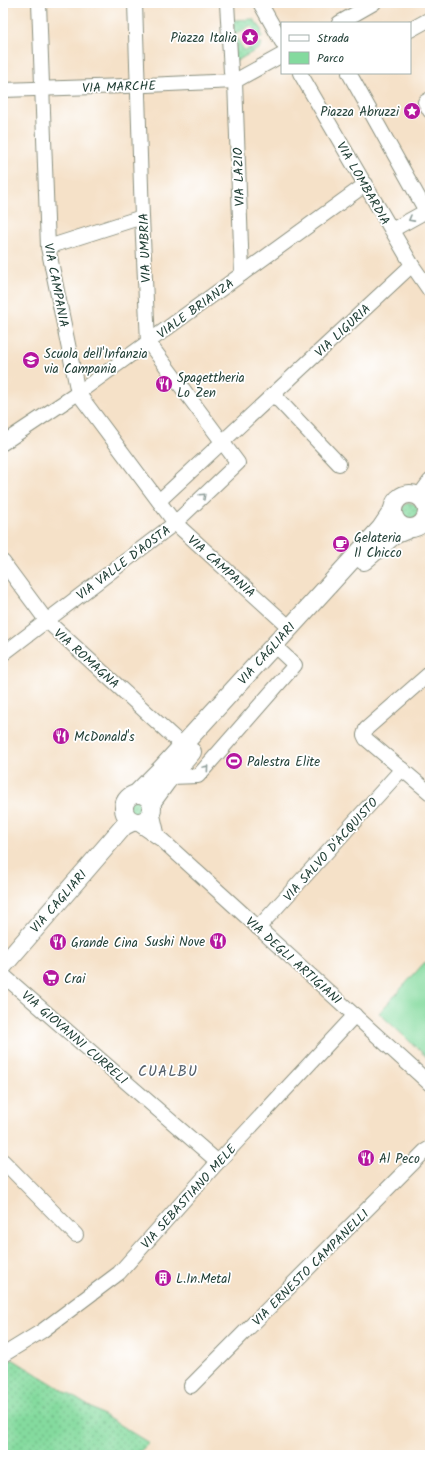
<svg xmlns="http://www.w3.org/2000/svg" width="433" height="1458" viewBox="0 0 433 1458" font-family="Kalam,sans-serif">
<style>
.grass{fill:url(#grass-dots);stroke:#528c69}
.park{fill:#84da9e;stroke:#528c69}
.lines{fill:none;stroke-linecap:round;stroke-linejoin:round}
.minor-casing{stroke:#8a8f7e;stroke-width:16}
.major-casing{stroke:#8a8f7e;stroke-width:20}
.minor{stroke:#fff;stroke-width:14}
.major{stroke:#fff;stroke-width:18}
.oneway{stroke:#8f9e9a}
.labels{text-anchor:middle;stroke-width:3.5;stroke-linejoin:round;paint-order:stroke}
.poi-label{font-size:13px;fill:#1f3d34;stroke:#fff;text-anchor:start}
.street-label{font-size:13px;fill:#1f3d34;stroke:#fff}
.quarter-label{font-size:15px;letter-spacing:1px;fill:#55606b;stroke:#fff}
</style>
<defs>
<pattern id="grass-dots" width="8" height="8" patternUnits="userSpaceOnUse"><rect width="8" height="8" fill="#84da9e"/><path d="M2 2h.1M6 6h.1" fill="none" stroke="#6bb282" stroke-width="1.8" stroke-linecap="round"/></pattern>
</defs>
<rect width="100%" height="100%" fill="#fff"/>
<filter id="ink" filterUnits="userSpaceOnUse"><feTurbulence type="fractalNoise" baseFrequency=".025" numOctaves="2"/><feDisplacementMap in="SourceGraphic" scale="8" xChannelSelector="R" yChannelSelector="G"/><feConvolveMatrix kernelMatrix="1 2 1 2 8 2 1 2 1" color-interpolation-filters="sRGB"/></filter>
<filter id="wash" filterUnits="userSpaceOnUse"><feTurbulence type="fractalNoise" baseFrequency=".012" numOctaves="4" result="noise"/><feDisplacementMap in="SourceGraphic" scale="16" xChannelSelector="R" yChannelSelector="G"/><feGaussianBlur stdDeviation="0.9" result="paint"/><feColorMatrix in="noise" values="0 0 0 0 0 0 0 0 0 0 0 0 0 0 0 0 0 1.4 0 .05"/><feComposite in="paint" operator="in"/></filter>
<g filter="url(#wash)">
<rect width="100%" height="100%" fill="#f5e1c8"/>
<g class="grass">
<polygon points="253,19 261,28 262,38 259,38 251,25 233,36 233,20"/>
<path d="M237,39L244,50C251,50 255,43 262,43L260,48L233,63L232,41Z"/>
<circle cx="410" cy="511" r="8"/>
<polygon points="137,798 144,800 146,815 140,819 129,815 127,810 129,801"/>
<polygon points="12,1359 149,1443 136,1455 9,1455 3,1450 3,1366"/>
</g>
<polygon class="park" points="425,962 430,967 430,1060 379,1013"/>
</g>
<g filter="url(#ink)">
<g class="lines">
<g class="minor-casing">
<g id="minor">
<polyline points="39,3 48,247 78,393 175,523 289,627"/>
<polyline points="227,3 231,72 235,81 242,274"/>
<polyline points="260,3 282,42"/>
<polyline points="339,23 374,3"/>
<polyline points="410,30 430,19"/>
<polyline points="300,73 412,265 430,291"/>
<polyline points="349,73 426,211"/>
<polyline points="3,90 125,86 235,81 282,55"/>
<polyline points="430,99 425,102 430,111"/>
<polyline points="392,230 430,209"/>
<polyline points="48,247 142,217"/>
<polyline points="273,394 339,464"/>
<polyline points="3,443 78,393 366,184"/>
<polyline points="419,496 430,481"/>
<polyline points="159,501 412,265"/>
<polyline points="3,562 46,620 182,745"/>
<polyline points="3,654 175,523 238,463 148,342 142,217 135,3"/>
<polyline points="430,673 366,729 364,735 366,739 430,793"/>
<polyline points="171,777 198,776 295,665 279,650"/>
<polyline points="152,811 158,837"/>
<polyline points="137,823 162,840 430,1084"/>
<polyline points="258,928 402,769"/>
<polyline points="3,975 218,1162"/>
<polyline points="3,1161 76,1235"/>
<polyline points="3,1355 42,1331 119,1273 218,1162 355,1015"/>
<polyline points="191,1386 425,1151 430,1148"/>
</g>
</g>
<g class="major-casing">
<g id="major">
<circle cx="410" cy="511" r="17"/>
<polyline points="364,561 394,535 411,528"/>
<circle cx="138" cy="808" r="14"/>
<polyline points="136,794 162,768 381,528 393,510"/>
<polyline points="151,803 167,781 192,752"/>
<polyline points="3,966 124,826 132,822"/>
</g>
</g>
<use href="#minor" class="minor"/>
<use href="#major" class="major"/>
</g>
<defs><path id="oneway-chevron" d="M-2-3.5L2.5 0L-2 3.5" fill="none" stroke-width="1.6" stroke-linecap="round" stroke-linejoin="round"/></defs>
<g class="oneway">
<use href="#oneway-chevron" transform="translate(411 219) rotate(151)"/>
<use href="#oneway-chevron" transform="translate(203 496) rotate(-43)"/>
<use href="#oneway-chevron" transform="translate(206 768) rotate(-49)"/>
</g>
</g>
<defs>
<g id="sight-disc" transform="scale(0.9)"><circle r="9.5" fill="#b5179e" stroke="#fff"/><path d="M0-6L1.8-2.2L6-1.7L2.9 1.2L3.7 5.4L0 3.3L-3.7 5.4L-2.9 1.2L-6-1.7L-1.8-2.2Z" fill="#fff"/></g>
<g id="school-disc" transform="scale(0.9)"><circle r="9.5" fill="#b5179e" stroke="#fff"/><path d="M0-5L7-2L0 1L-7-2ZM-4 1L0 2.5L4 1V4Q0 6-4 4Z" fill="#fff"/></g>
<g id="restaurant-disc" transform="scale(0.9)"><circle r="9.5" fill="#b5179e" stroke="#fff"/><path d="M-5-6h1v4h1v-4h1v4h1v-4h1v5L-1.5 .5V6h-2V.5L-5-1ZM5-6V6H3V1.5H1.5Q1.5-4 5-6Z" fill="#fff"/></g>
<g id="cafe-disc" transform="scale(0.9)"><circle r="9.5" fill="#b5179e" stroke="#fff"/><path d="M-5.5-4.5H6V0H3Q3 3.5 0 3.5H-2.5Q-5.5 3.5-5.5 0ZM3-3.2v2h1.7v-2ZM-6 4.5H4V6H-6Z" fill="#fff"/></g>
<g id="stadium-disc" transform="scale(0.9)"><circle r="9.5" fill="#b5179e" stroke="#fff"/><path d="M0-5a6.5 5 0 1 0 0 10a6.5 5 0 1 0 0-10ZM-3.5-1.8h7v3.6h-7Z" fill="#fff"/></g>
<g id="supermarket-disc" transform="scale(0.9)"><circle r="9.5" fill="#b5179e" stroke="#fff"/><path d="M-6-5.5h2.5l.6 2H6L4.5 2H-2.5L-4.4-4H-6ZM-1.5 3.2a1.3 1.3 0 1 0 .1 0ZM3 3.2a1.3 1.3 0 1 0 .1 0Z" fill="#fff"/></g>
<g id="building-disc" transform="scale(0.9)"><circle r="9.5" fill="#b5179e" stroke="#fff"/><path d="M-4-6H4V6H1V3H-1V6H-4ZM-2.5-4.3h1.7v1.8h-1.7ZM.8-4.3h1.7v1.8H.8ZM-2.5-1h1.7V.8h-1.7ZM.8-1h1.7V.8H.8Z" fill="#fff"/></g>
</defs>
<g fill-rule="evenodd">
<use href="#sight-disc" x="250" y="37"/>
<use href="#sight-disc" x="412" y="111"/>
<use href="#school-disc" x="31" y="360"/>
<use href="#restaurant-disc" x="164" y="384"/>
<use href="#cafe-disc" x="341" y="544"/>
<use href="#restaurant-disc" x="61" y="736"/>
<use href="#stadium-disc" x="234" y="761"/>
<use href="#restaurant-disc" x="218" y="941"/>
<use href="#restaurant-disc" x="58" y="942"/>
<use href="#supermarket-disc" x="51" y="978"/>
<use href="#restaurant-disc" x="366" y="1158"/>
<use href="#building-disc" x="163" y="1278"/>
</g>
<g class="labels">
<g class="poi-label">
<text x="237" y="42" text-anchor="end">Piazza Italia</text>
<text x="399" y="116" text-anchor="end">Piazza Abruzzi</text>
<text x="44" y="358">Scuola dell'Infanzia<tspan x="44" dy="15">via Campania</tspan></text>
<text x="177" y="382">Spagettheria<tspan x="177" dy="15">Lo Zen</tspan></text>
<text x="354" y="542">Gelateria<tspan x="354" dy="15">Il Chicco</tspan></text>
<text x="74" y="741">McDonald's</text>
<text x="247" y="766">Palestra Elite</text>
<text x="205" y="946" text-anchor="end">Sushi Nove</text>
<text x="71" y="947">Grande Cina</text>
<text x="64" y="983">Crai</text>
<text x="379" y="1163">Al Peco</text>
<text x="176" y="1283">L.In.Metal</text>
</g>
<g class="street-label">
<text transform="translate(119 86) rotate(-2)" y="5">VIA MARCHE</text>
<text transform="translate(238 177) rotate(-92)" y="5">VIA LAZIO</text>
<text transform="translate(364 183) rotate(60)" y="5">VIA LOMBARDIA</text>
<text transform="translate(144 248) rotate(-92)" y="5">VIA UMBRIA</text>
<text transform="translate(57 285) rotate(79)" y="5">VIA CAMPANIA</text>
<text transform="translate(195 308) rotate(-36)" y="5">VIALE BRIANZA</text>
<text transform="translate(342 330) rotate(-43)" y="5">VIA LIGURIA</text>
<text transform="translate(123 562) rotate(-37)" y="5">VIA VALLE D'AOSTA</text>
<text transform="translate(222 566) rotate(42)" y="5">VIA CAMPANIA</text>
<text transform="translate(266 653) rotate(-48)" y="5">VIA CAGLIARI</text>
<text transform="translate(87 658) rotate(42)" y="5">VIA ROMAGNA</text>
<text transform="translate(330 849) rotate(-48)" y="5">VIA SALVO D'ACQUISTO</text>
<text transform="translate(58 901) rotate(-49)" y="5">VIA CAGLIARI</text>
<text transform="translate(294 960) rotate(42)" y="5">VIA DEGLI ARTIGIANI</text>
<text transform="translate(75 1037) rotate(41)" y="5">VIA GIOVANNI CURRELI</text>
<text transform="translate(188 1196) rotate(-48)" y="5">VIA SEBASTIANO MELE</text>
<text transform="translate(310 1267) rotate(-45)" y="5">VIA ERNESTO CAMPANELLI</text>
</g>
<g class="quarter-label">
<text x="168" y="1076">CUALBU</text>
</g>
</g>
<rect width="433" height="1458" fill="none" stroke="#fff" stroke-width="16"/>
<rect x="281" y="22" width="130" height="52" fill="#ffffff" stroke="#a5b1ae"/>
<rect x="289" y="35" width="20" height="6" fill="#ffffff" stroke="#a5b1ae"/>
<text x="317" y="42" font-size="12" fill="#1f3d34">Strada</text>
<rect x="289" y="52" width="20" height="12" fill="#84da9e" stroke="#a5b1ae"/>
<text x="317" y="62" font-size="12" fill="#1f3d34">Parco</text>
</svg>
